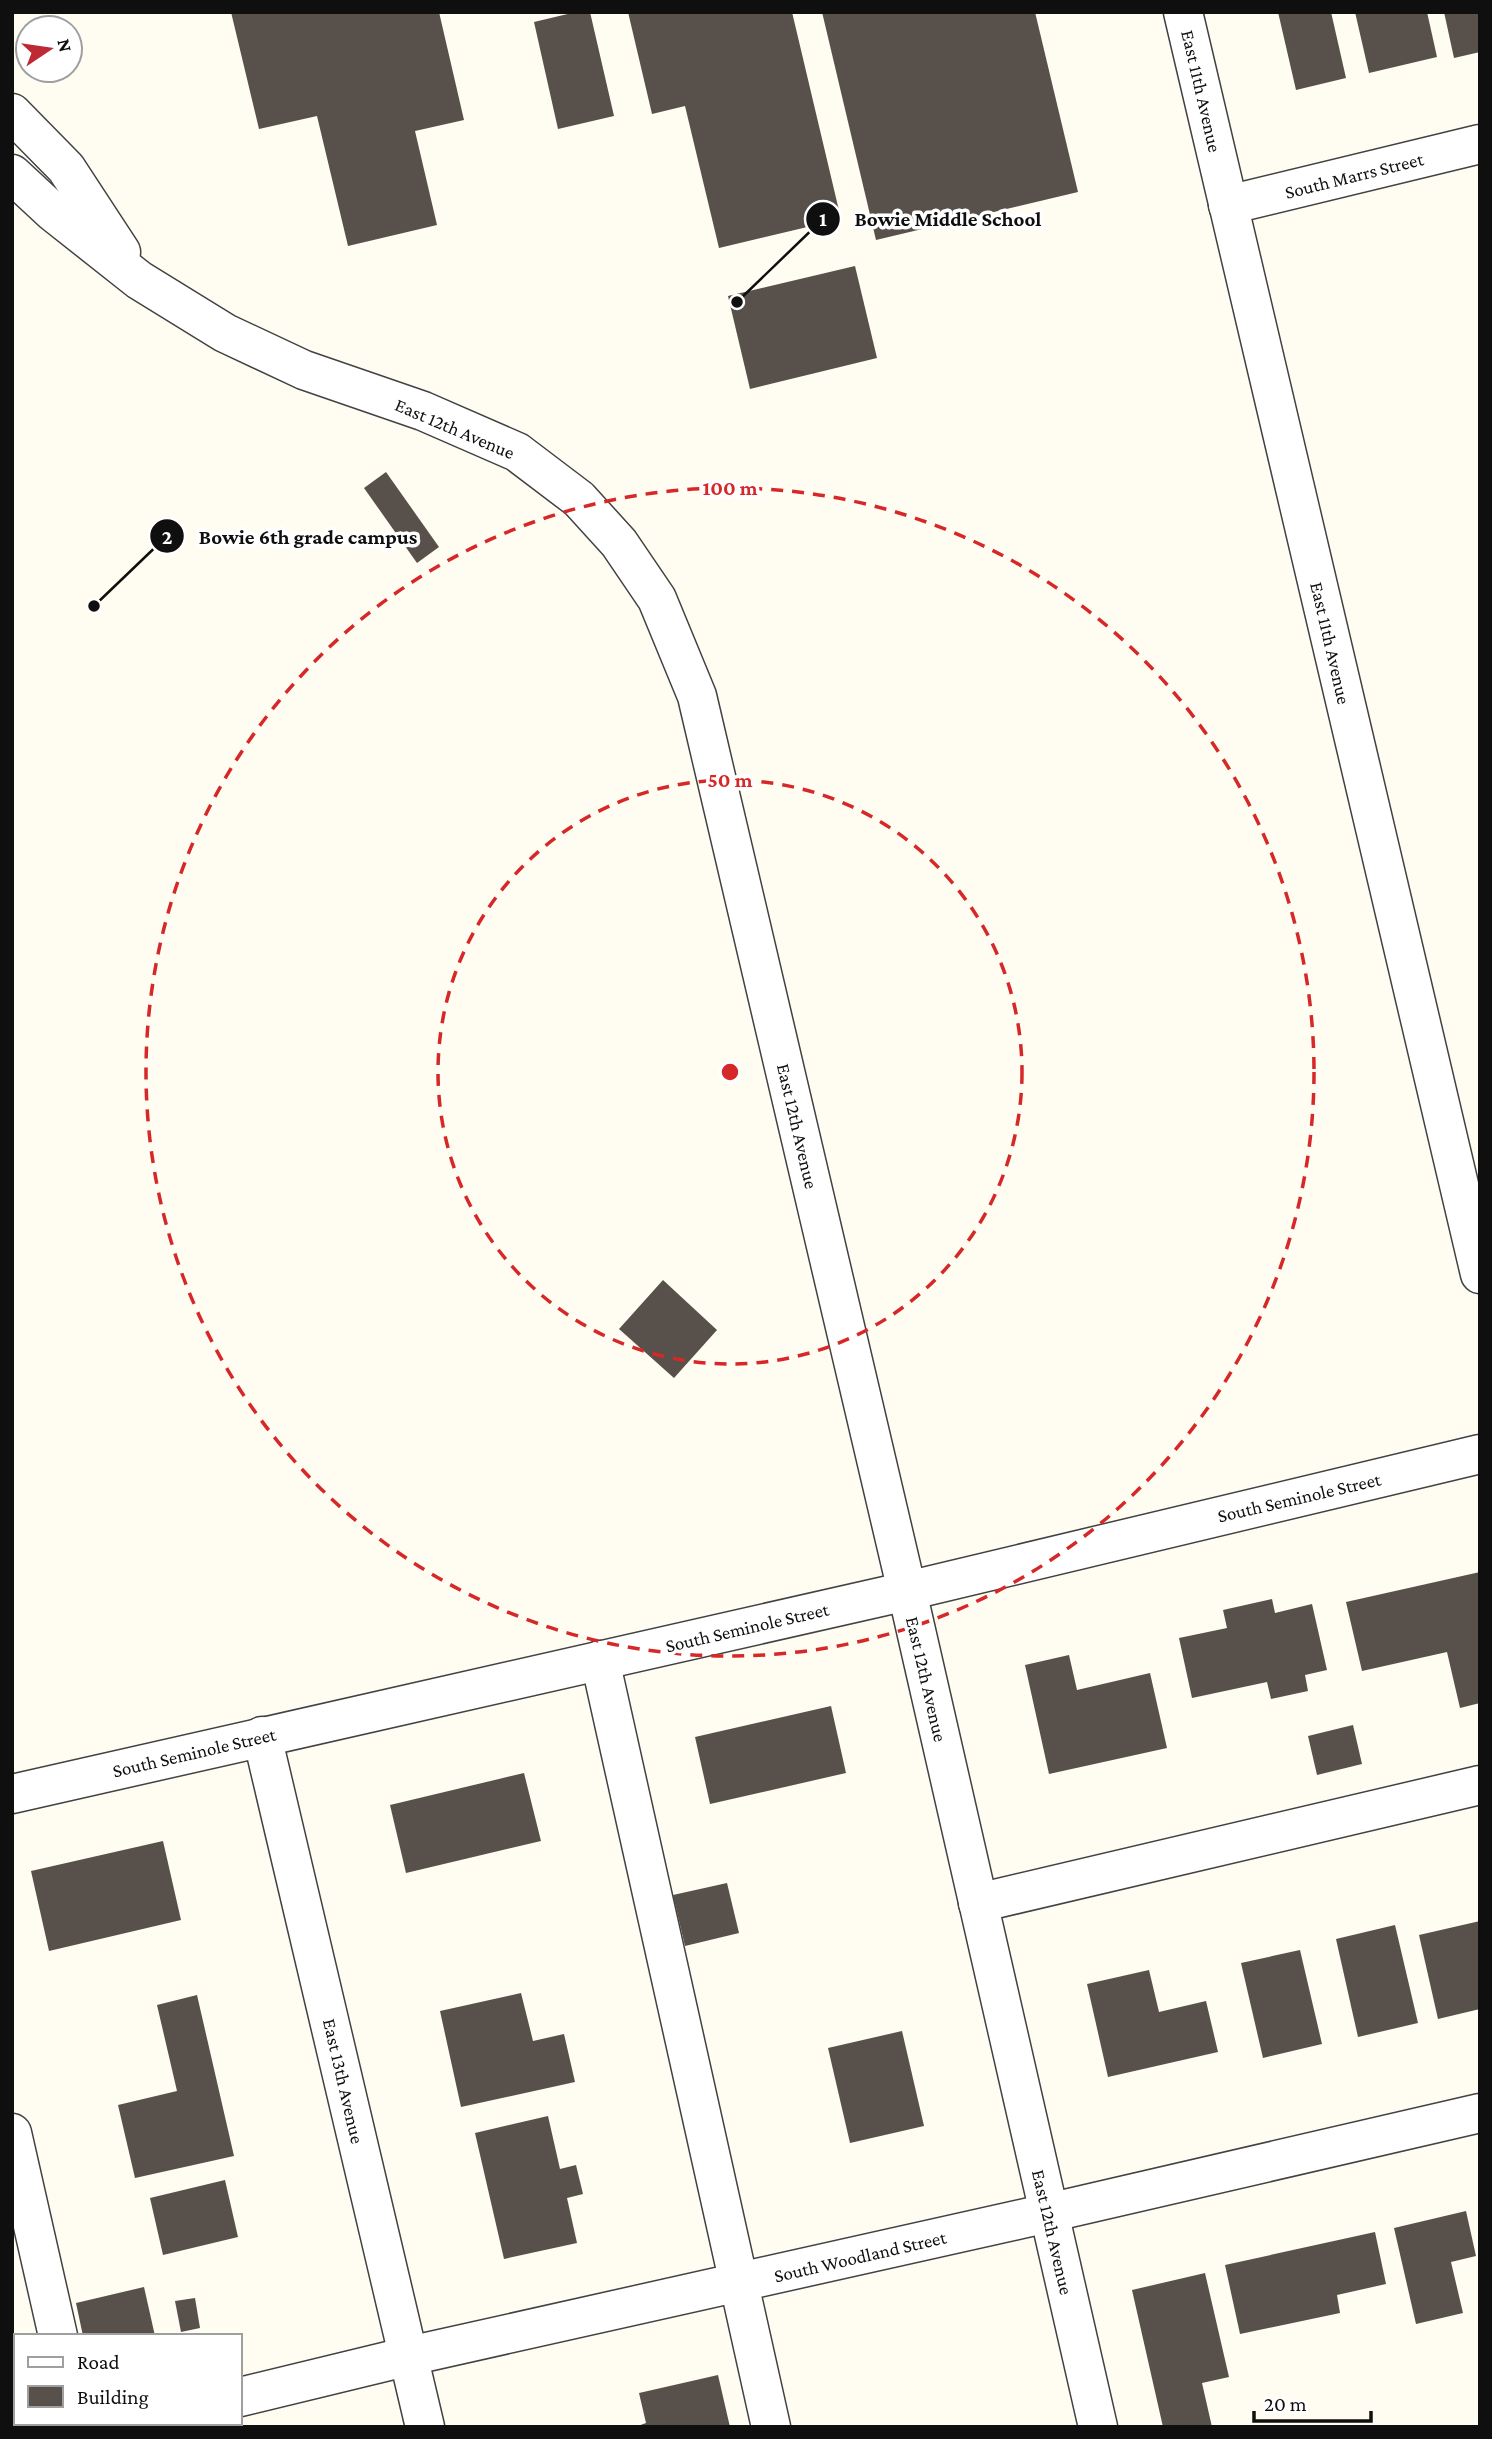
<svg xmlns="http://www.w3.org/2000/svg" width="1492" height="2439" viewBox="0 0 1492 2439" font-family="'Crimson Pro',serif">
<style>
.building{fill:#58504b}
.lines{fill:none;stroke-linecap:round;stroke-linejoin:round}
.minor-casing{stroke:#424242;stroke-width:41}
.minor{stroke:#fff;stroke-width:38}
.ring{fill:none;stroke:#d62828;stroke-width:3.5;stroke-dasharray:12 9}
.labels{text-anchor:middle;stroke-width:7;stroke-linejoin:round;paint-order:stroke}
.street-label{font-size:19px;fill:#0f0f0f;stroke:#fff}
.centre{fill:#d62828;stroke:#fff;stroke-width:3.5}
.ring-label{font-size:21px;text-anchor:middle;font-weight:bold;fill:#d62828;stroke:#fff;stroke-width:7;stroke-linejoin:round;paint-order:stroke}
.leader{fill:none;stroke:#0f0f0f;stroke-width:2.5}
.callout-dot{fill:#0f0f0f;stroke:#fff;stroke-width:2.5}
.mark-label{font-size:21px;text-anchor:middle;font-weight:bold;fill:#fff}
.callout-label{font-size:21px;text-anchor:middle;font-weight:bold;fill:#0f0f0f;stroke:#fff;stroke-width:7;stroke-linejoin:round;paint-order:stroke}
</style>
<rect width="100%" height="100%" fill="#fffcf1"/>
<g class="building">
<polygon points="231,12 439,12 464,120 415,131 437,225 348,246 317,116 259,129"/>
<polygon points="576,12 590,12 614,116 558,129 534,22"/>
<polygon points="628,12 792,12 841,219 719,248 685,106 652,114"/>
<polygon points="822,12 1035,12 1078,192 876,240"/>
<polygon points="1278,12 1331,12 1346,78 1296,90"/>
<polygon points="1355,12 1427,12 1437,57 1369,73"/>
<polygon points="1444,12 1480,12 1480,52 1454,58"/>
<polygon points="855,266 877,358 750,389 728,296"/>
<polygon points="386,472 439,547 417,563 364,488"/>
<polygon points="663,1280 717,1330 674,1378 619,1329"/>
<polygon points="1480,1572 1480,1703 1460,1708 1447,1652 1362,1671 1346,1602"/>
<polygon points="1272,1599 1275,1613 1312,1604 1327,1670 1305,1675 1308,1691 1271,1699 1267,1682 1192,1698 1179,1638 1227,1628 1223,1610"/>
<polygon points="1069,1655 1077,1690 1150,1673 1167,1748 1049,1774 1025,1665"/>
<polygon points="831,1706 846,1773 710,1804 695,1737"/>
<polygon points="1353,1725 1362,1764 1317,1775 1308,1736"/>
<polygon points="524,1773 541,1841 406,1873 390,1805"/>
<polygon points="163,1841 181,1920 49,1951 31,1871"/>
<polygon points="727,1883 739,1933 685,1946 673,1895"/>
<polygon points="1480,1921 1480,2009 1438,2019 1419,1935"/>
<polygon points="1395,1925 1418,2023 1358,2037 1336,1939"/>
<polygon points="1300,1950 1322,2044 1263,2058 1241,1963"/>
<polygon points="1149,1970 1159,2012 1206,2001 1218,2052 1108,2077 1087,1984"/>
<polygon points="521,1993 533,2041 564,2034 575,2082 461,2107 440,2011"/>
<polygon points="197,1995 234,2156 135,2178 118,2105 177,2091 157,2005"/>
<polygon points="902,2031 924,2126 850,2143 828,2048"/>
<polygon points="548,2116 560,2169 576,2165 583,2194 567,2198 577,2243 504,2259 475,2133"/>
<polygon points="225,2180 238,2237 163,2255 150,2198"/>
<polygon points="1466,2211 1476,2256 1451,2262 1463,2313 1416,2324 1394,2228"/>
<polygon points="1375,2232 1386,2284 1337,2295 1340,2313 1240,2334 1225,2265"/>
<polygon points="1205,2273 1229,2377 1202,2383 1212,2427 1163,2427 1132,2290"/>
<polygon points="144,2287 155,2336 83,2336 76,2303"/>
<polygon points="195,2298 200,2328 181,2332 175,2301"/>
<polygon points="718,2375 730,2427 635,2427 646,2423 639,2393"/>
</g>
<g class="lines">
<g class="minor-casing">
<g id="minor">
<polyline points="1183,12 1480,1274"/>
<polyline points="12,113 66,168 121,252"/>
<polyline points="12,174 53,212 139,280 225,333 304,370 423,411 517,452 579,499 619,543 657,599 697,696 907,1591 1098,2427"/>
<polyline points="1228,205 1480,144"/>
<polyline points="600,1660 771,2427"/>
<polyline points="262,1736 425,2427"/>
<polyline points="12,1794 907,1591 1480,1454"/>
<polyline points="978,1903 1480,1785"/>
<polyline points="12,2133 58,2336"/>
<polyline points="240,2397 409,2356 1048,2213 1480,2113"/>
<polyline points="78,2423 79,2427"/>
<polyline points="114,2427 128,2423"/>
</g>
</g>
<use href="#minor" class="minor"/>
</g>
<g class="ring">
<circle cx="730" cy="1072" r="292"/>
<circle cx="730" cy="1072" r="584"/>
</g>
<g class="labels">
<g class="street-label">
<text transform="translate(1202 91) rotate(77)" y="7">East 11th Avenue</text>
<text transform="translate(1354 175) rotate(-14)" y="7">South Marrs Street</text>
<text transform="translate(455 428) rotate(23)" y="7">East 12th Avenue</text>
<text transform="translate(1331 643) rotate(77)" y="7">East 11th Avenue</text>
<text transform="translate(798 1126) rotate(77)" y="7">East 12th Avenue</text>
<text transform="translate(1299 1497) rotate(-13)" y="7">South Seminole Street</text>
<text transform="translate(747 1627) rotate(-13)" y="7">South Seminole Street</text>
<text transform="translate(927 1679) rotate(77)" y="7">East 12th Avenue</text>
<text transform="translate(194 1752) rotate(-13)" y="7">South Seminole Street</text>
<text transform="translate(344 2081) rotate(77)" y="7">East 13th Avenue</text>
<text transform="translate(1053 2232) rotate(77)" y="7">East 12th Avenue</text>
<text transform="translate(860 2256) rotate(-13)" y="7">South Woodland Street</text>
</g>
</g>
<circle cx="730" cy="1072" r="10" class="centre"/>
<g class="ring-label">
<text x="730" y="495">100 m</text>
<text x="730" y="787">50 m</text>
</g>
<path class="leader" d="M737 302L823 219M94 606L167 536"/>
<g class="callout-dot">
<circle cx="737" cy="302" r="7"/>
<circle cx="94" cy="606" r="7"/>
<circle cx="823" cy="219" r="18"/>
<circle cx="167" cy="536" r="18"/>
</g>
<g class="mark-label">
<text x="823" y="226">1</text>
<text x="167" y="544">2</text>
</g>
<g class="callout-label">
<text x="948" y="226">Bowie Middle School</text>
<text x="308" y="544">Bowie 6th grade campus</text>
</g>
<rect width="1492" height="2439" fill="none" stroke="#0f0f0f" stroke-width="28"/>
<rect x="14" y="2334" width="228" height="91" fill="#ffffff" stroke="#9f9f9f" stroke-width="2"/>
<rect x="28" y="2357" width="35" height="10" fill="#ffffff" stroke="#9f9f9f" stroke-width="2"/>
<text x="77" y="2369" font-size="21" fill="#0f0f0f">Road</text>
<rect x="28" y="2386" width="35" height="21" fill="#58504b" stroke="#9f9f9f" stroke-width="2"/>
<text x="77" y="2404" font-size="21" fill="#0f0f0f">Building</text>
<g transform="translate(49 49) rotate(77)"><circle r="33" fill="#ffffff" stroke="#9f9f9f" stroke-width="2"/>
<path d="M0-5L12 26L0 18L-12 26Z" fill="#bd2935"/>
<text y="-10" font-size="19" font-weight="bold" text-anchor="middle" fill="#0f0f0f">N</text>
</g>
<path d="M1254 2411v10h117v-10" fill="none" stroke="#0f0f0f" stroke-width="3.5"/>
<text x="1264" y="2411" font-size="21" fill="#0f0f0f" stroke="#ffffff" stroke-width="5" paint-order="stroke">20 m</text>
</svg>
